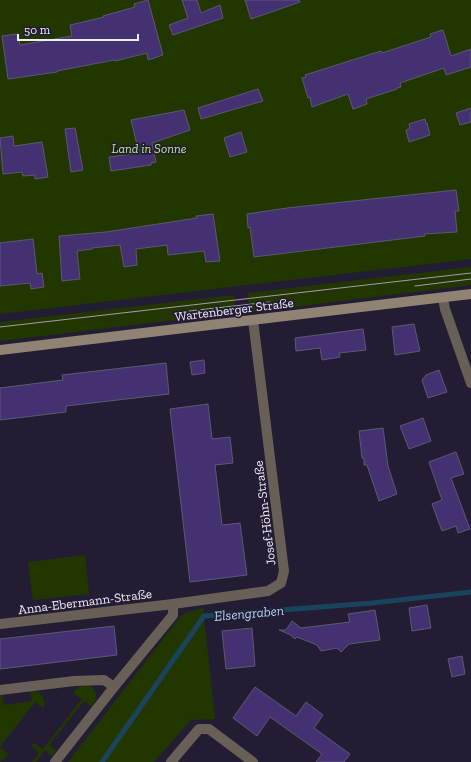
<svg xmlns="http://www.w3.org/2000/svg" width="471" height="762" viewBox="0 0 471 762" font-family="'Zilla Slab',serif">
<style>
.green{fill:#223700}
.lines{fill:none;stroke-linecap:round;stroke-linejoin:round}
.stream{stroke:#1a435e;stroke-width:5}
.building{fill:#443172;stroke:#5d5872}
.street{stroke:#686056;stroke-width:10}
.secondary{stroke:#918373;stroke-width:10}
.tram{stroke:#a29db0;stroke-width:1}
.labels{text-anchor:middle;stroke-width:3.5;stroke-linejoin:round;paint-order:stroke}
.park-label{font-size:13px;font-style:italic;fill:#bbe983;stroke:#231d34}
.street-label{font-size:13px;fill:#efecfc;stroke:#231d34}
.water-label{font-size:14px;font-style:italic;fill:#b0d5f1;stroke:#231d34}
</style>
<rect width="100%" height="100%" fill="#231d34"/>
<g class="green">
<polygon points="0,0 471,0 471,259 0,314"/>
<polygon points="471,267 471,285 254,312 249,309 248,293"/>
<polygon points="234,295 235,310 230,315 210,316 0,341 0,322"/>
<polygon points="85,555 89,594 33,600 28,562"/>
<polygon points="203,608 215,719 191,720 154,762 68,762 181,616 191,611"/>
<polygon points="84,685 92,687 96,693 96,699 92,707 84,701 49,745 56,751 52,756 45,750 36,762 32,762 39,753 31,746 34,743 43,749 82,699 73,693 79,687"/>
<polygon points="34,691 39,693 43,697 45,705 43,708 35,702 0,747 8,754 6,757 0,762 0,695 2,694 4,705 32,701 30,692"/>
</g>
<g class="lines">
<polyline class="stream" points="102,762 204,616 372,603 471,592"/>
</g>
<g class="building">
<polygon points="148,0 163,55 148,60 147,53 115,61 114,60 57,71 57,72 8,79 2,36 18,34 20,45 72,36 70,25 104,17 103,16 135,7 134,4"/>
<polygon points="182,0 197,0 201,13 220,5 223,18 173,35 169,25 188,18"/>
<polygon points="245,0 299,0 300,2 251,19"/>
<polygon points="443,30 451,56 471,49 471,67 446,75 444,68 400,83 401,87 397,88 397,89 366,99 367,104 353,109 348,94 312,107 310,97 308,98 302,78 306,77 305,75 381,51 382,53 431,37 430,34"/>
<polygon points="258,89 263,101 201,119 198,108"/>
<polygon points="471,108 471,122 460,125 456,113"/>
<polygon points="184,110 190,130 152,143 156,162 151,163 151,165 111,171 109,157 139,153 131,120"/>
<polygon points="425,119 426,124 427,123 430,135 409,142 406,130 410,129 409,124"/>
<polygon points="75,128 83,170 71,172 65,129"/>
<polygon points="241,132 247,152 230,157 224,138"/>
<polygon points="13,136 14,146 42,142 48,177 35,179 35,175 23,176 22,172 3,174 0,138"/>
<polygon points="456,190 459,211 455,211 457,232 424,234 425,236 254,257 250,227 248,228 247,214 287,208"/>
<polygon points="213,214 220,261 206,262 204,251 168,255 167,245 136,249 137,265 124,267 120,245 92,248 92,249 77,251 80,279 62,281 59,236 106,232 197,218 196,216"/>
<polygon points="33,239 37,274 42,273 44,287 31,289 30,283 0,286 0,243"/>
<polygon points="414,324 420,351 395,355 392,327"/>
<polygon points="363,329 366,350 339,353 340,357 322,360 320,348 296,351 295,338"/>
<polygon points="204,360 205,373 192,375 190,362"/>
<polygon points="166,363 169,394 66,406 66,412 0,420 0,388 63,380 62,375"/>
<polygon points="439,370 447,392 428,398 422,380 426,375"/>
<polygon points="208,404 212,439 230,437 233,463 215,465 222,525 240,523 247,575 190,582 170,409"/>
<polygon points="423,418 431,441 409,449 400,426"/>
<polygon points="383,428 388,466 397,494 379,501 367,465 364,465 364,458 362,458 359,431"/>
<polygon points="456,452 464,474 451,478 470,529 458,533 456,526 442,531 432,504 442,500 429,462"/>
<polygon points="427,605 431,628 412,631 409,608"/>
<polygon points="375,610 380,640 349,644 341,652 337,648 321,651 317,645 297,637 295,639 289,634 279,630 286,630 292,621 301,628 350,622 348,614"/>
<polygon points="114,626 117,655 0,669 0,639"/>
<polygon points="252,628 255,666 226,669 222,631"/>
<polygon points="462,656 465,674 452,677 448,659"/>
<polygon points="255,687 296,716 306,702 323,715 314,728 350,754 344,762 316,762 322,754 270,717 257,736 233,718"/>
</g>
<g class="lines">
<g class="street">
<polyline points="443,298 445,309 471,383"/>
<polyline points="0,624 173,604"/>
<polyline points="0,690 74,681 104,680 114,687"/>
<polyline points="55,762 114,687 173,615 173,604 268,591 281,583 284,571 253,320"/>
<polyline points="171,762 199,729 209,729 253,762"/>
</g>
<polyline class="secondary" points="0,350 471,294"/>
<g class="tram">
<polyline points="415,286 471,279"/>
<polyline points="189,311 270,302"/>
<polyline points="0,327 471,273"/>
</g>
</g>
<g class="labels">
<g class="park-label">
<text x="149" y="153">Land in Sonne</text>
</g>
<g class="street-label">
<text transform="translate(234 309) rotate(-7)" y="5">Wartenberger Straße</text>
<text transform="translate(264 513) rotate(-97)" y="5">Josef-Höhn-Straße</text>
<text transform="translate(85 601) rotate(-7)" y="5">Anna-Ebermann-Straße</text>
</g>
<g class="water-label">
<text transform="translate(249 613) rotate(-5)" y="5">Elsengraben</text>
</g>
</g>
<path d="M18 34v6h120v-6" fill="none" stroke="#efecfc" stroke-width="2"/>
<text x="24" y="34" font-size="12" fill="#efecfc" stroke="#231d34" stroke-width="3" paint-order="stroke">50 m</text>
</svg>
